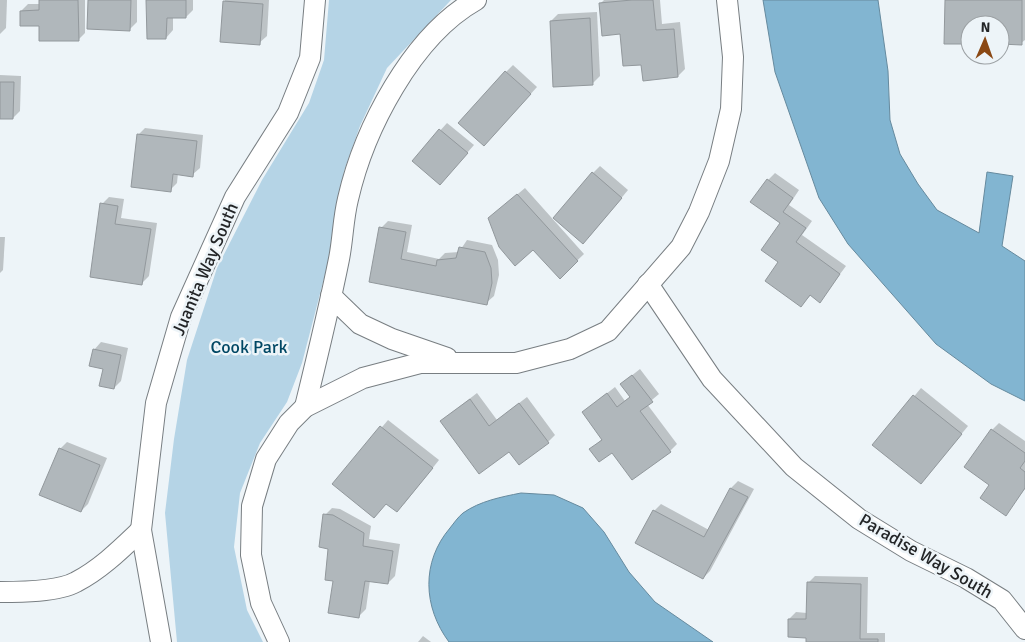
<svg xmlns="http://www.w3.org/2000/svg" width="1025" height="642" viewBox="0 0 1025 642" font-family="Signika,sans-serif">
<style>
.green{fill:#b5d4e6}
.water{fill:#82b5d1;stroke:#668a9e}
.shadow{fill:#0003}
.building{fill:#b0b7bb;stroke:#92989c}
.lines{fill:none;stroke-linecap:round;stroke-linejoin:round}
.street-casing{stroke:#787e82;stroke-width:22}
.street{stroke:#fff;stroke-width:20}
.labels{text-anchor:middle;stroke-width:5;stroke-linejoin:round;paint-order:stroke}
.street-label{font-size:18px;fill:#232527;stroke:#edf4f8}
.park-label{font-size:18px;fill:#004764;stroke:#edf4f8}
</style>
<rect width="100%" height="100%" fill="#edf4f8"/>
<polygon class="green" points="329,0 451,0 387,68 360,126 344,171 334,240 302,363 287,402 260,443 240,493 234,547 247,610 263,642 177,642 165,513 174,439 187,360 217,268 262,180 309,103 324,60"/>
<g class="water">
<polygon points="763,0 878,0 888,71 890,120 900,154 918,184 937,210 979,233 987,172 1013,176 1002,246 1025,261 1025,401 991,384 936,344 848,244 819,198 775,72"/>
<path d="M521,493L554,495L583,508L604,532L629,572L655,602L713,642H449C423,607 421,562 450,528C454,523 458,517 463,513C480,501 501,497 521,493Z"/>
</g>
<g class="shadow">
<polygon points="0,0 7,0 6,28 0,34"/>
<polygon points="41,0 85,0 85,33 78,40 41,25 21,11 28,4 41,4"/>
<polygon points="89,0 137,0 137,22 130,29"/>
<polygon points="148,0 193,0 193,10 186,17 173,16 173,30 166,38"/>
<polygon points="225,0 269,0 267,36 259,43 224,2"/>
<polygon points="604,0 660,0 662,24 680,22 685,69 678,76 642,63 600,4"/>
<polygon points="946,0 1025,0 1025,40 1021,43 1000,43 1000,25 970,25 970,43"/>
<polygon points="597,12 600,76 593,83 551,21 558,14"/>
<polygon points="513,65 537,87 491,138 506,72"/>
<polygon points="0,75 21,76 20,111 13,118 0,118"/>
<polygon points="447,123 474,145 447,176 413,161"/>
<polygon points="145,128 203,135 200,168 192,175 178,173 177,183 170,190 138,135"/>
<polygon points="600,166 628,190 590,236 593,173"/>
<polygon points="775,173 799,190 789,205 812,221 802,235 846,266 820,301 811,295 801,305 780,262 781,223 768,180"/>
<polygon points="525,188 584,254 560,277 534,248 489,218"/>
<polygon points="109,197 124,199 121,218 157,223 149,276 142,283 102,204"/>
<polygon points="388,221 412,225 407,252 439,259 445,253 459,252 467,240 492,245 498,260 499,275 494,296 486,303 370,281 381,228"/>
<polygon points="0,237 5,237 3,270 0,273"/>
<polygon points="101,342 128,348 121,381 114,388 94,350"/>
<polygon points="640,369 659,394 647,404 677,444 670,451 612,451 591,449 603,438 583,412 615,387 625,401 631,396 621,384"/>
<polygon points="921,388 968,426 927,476 874,445"/>
<polygon points="477,393 497,420 527,397 555,435 548,442 509,450 441,421"/>
<polygon points="388,420 439,460 404,504 387,503 334,484"/>
<polygon points="999,423 1025,441 1025,489 1005,514 991,485 992,430"/>
<polygon points="67,442 107,458 88,504 81,511 60,449"/>
<polygon points="738,481 754,489 710,571 703,578 654,511 661,504 709,530 731,488"/>
<polygon points="332,508 340,509 371,526 369,539 400,544 395,576 388,583 370,580 366,609 359,616 334,580 325,515"/>
<polygon points="815,576 868,577 867,633 885,633 885,642 807,642 807,637 789,619 796,612 807,613 808,583"/>
<polygon points="423,636 431,642 418,642"/>
</g>
<g class="building">
<polygon points="39,0 78,0 79,41 39,41 39,26 20,26 20,11 39,10"/>
<polygon points="88,0 131,0 130,31 87,29"/>
<polygon points="146,0 186,0 186,18 167,18 166,39 147,39"/>
<polygon points="632,0 653,0 656,30 674,29 678,77 643,81 641,65 623,66 620,34 602,36 599,3"/>
<polygon points="945,0 1022,0 1022,45 1000,44 1000,25 970,25 970,44 944,44"/>
<polygon points="223,1 263,4 260,45 220,42"/>
<polygon points="590,18 593,85 553,87 550,21"/>
<polygon points="505,71 531,94 484,146 458,123"/>
<polygon points="0,82 14,82 13,119 0,119"/>
<polygon points="439,129 468,153 440,185 412,161"/>
<polygon points="137,134 197,141 193,177 173,174 171,192 131,187"/>
<polygon points="592,172 622,198 583,244 553,218"/>
<polygon points="767,179 793,198 783,212 806,228 796,242 840,274 820,303 810,295 801,307 765,281 778,262 761,250 780,223 750,202"/>
<polygon points="517,194 578,261 560,279 533,250 515,266 499,247 488,218"/>
<polygon points="100,203 118,206 115,224 151,229 142,285 90,277"/>
<polygon points="379,227 406,232 401,259 436,266 437,260 456,258 459,247 485,252 491,268 492,283 487,305 369,282"/>
<polygon points="93,349 121,355 114,389 99,386 103,369 89,366"/>
<polygon points="632,375 653,402 640,411 671,452 632,480 612,453 599,462 589,449 602,440 582,412 607,393 617,407 630,397 620,384"/>
<polygon points="913,395 962,434 921,484 872,445"/>
<polygon points="470,399 489,426 519,403 549,443 519,465 509,452 479,474 440,421"/>
<polygon points="380,426 433,468 397,512 386,504 374,518 332,484"/>
<polygon points="991,429 1025,453 1025,461 1020,468 1025,472 1025,488 1006,516 980,498 989,485 964,467"/>
<polygon points="59,448 100,465 81,512 39,495"/>
<polygon points="730,488 748,497 703,579 635,543 653,510 704,537"/>
<polygon points="323,514 333,515 364,533 363,546 393,551 388,584 365,581 359,618 328,613 333,581 325,580 328,549 319,547"/>
<polygon points="807,582 861,584 860,639 878,639 878,642 806,642 806,638 788,637 788,619 806,619"/>
</g>
<g class="lines">
<g class="street-casing">
<g id="street">
<polyline points="648,284 712,379 794,467 859,519 911,551 966,578 1002,600 1025,629"/>
<polyline points="331,296 360,324 392,339 447,358"/>
<path d="M305,407C317,358 329,309 339,259C343,239 343,219 348,199C364,129 412,36 476,0"/>
<path d="M0,592C20,592 58,592 76,582C101,569 121,549 141,530"/>
<polyline points="161,642 141,530 156,403 181,317 235,197 288,113 310,58 315,0"/>
<polyline points="279,642 261,603 251,555 252,506 266,459 289,423 305,407 363,378 420,363 516,363 570,349 608,331 681,247 699,212 719,161 731,109 733,57 727,0"/>
</g>
</g>
<use href="#street" class="street"/>
</g>
<g class="labels">
<g class="street-label">
<text transform="translate(205 269) rotate(-67)" y="6">Juanita Way South</text>
<text transform="translate(926 556) rotate(30)" y="6">Paradise Way South</text>
</g>
<g class="park-label">
<text x="249" y="353">Cook Park</text>
</g>
</g>
<g transform="translate(985 40) rotate(2)"><circle r="24" fill="#edf4f8" stroke="#9ca1a4"/>
<path d="M0-4L9 19L0 12L-9 19Z" fill="#8a4814"/>
<text y="-8" font-size="14" font-weight="bold" text-anchor="middle" fill="#232527">N</text>
</g>
</svg>
